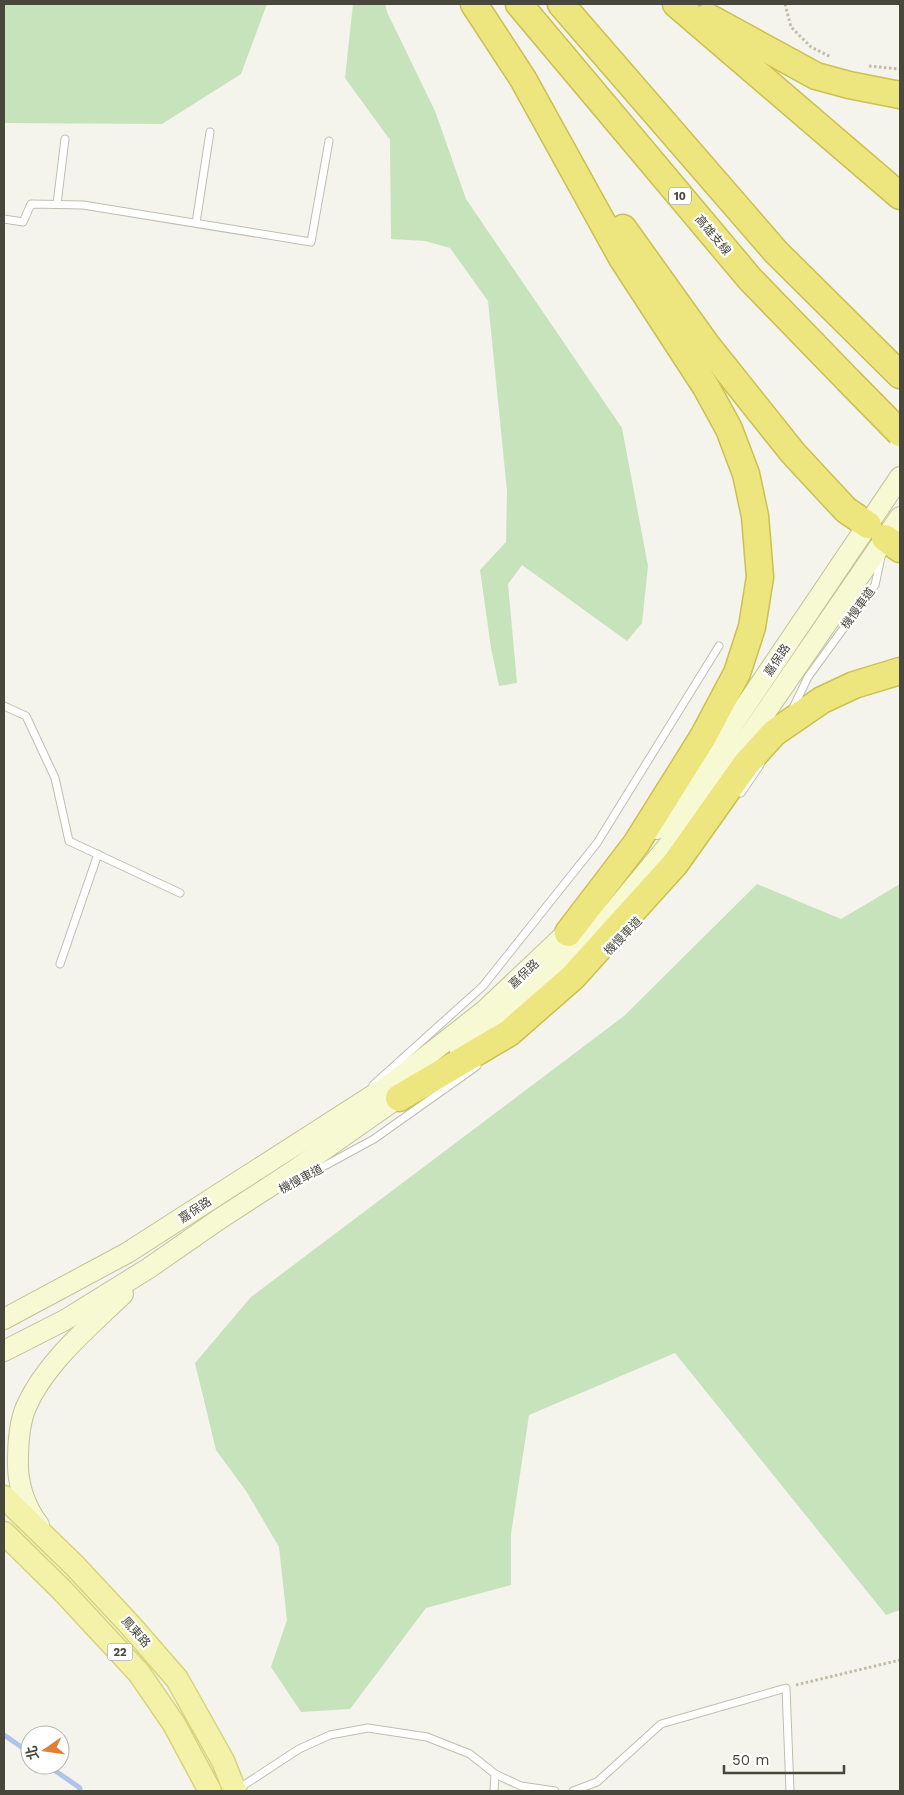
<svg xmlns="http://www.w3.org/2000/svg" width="904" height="1795" viewBox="0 0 904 1795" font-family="'Work Sans','Noto Sans TC',sans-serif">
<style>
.green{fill:#c6e3bb}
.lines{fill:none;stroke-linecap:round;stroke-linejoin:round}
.stream{stroke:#b1c3e9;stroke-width:5}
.lane-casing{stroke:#bfbeb0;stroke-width:9}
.secondary-casing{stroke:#c2c299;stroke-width:22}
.primary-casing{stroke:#d6d479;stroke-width:25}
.highway-casing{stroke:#cbc050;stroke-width:29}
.path{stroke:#bfbda3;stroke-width:3;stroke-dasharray:2.5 2.5;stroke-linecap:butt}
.lane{stroke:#fff;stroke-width:7}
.secondary{stroke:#f7f9d2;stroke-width:20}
.primary{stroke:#f3f2a8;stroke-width:22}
.highway{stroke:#ede67f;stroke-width:26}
.highway-bridge-casing{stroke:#cbc050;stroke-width:29;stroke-linecap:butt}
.highway-bridge{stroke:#ede67f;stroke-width:26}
.labels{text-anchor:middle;stroke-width:4.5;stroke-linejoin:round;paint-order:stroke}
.shield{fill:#fff;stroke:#7f7e76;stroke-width:1}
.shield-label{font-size:11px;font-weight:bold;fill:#48473b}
.street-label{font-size:12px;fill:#48473b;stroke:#fff}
</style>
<rect width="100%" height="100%" fill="#f4f4ed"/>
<g class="green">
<polygon points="4,4 267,4 241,74 162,124 4,123"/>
<polygon points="353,4 385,4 387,12 435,111 466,199 622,428 648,566 642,623 627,641 522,565 508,584 517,683 499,686 491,648 480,570 506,542 507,491 488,301 450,248 425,241 391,239 390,140 345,78"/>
<polygon points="757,884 841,919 900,884 900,1610 886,1615 675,1353 529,1415 511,1534 511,1585 426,1608 350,1709 301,1712 271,1667 287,1620 279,1547 246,1491 216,1450 195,1363 251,1297 624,1016"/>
</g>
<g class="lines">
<g class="stream">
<polyline points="4,1735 30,1753"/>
<polyline points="47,1765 80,1788 80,1791"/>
</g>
<g class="lane-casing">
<g id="lane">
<polyline points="57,204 65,139"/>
<polyline points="4,219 23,222 31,204 83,205 311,242 329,141"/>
<polyline points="196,223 210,132"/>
<polyline points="4,706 26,716 55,778 69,841 180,893"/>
<polyline points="792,710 808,677 875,585 881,557"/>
<polyline points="741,793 760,765"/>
<polyline points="60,964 98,854"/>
<polyline points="373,1085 483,986 597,843 719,646"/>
<polyline points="282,1189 374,1139 477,1066"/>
<polyline points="238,1789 299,1749 330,1735 368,1728 427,1737 470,1754 495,1774 521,1786 555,1791"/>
<polyline points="494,1791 495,1774"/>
<polyline points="573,1791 597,1782 661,1724 786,1688 790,1791"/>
</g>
</g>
<g class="secondary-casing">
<g id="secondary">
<polyline points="657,829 690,788 900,477"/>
<polyline points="460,1051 530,994 609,917 672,841 752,732 900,517"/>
<polyline points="4,1319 127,1253 392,1083 484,1011 577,923"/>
<polyline points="4,1351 65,1320 149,1268 218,1220 292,1172 409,1090"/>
<path d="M39,1525C25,1507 17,1483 18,1460C18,1443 19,1424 26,1407C46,1362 88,1328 123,1294"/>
</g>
</g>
<g class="primary-casing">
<g id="primary">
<polyline points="4,1497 75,1566 130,1625 177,1679 223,1761 235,1791"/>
<polyline points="4,1533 62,1590 139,1673 174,1724 210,1791"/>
</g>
</g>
<g class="highway-casing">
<g id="highway">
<polyline points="474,4 523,79 622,258 706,387 729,429 746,474 755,516 760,577 752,627 737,673 703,737 636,844 568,933"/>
<polyline points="519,4 750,279 848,380"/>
<polyline points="561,4 776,252 900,375"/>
<polyline points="676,4 900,196"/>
<polyline points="708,17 816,76 849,85 900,95"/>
<polyline points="623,228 706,344 793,453 846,510 868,525"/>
<polyline points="885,538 900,549"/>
<polyline points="399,1098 509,1033 573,977 675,864 746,764 774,733 822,700 854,685 900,671"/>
</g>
</g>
<g class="path">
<polyline points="785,4 791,27 811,47 831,57"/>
<polyline points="869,66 900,69"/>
<polyline points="796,1685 900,1660"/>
</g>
<use href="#lane" class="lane"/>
<use href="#secondary" class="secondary"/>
<use href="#primary" class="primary"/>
<use href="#highway" class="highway"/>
<g class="highway-bridge-casing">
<polyline id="highway-bridge" points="848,380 900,433"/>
</g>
<use href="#highway-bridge" class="highway-bridge"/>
</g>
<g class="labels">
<g class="shield">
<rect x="669" y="187.5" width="22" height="17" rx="4"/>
<rect x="107.5" y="1643.5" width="25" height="17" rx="4"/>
</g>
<g class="shield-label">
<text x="680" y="200">10</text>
<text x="120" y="1656">22</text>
</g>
<g class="street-label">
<text transform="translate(713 235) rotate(50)" y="4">高雄支線</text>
<text transform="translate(858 608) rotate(-54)" y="4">機慢車道</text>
<text transform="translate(777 660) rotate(-56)" y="4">嘉保路</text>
<text transform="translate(623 936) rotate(-46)" y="4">機慢車道</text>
<text transform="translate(524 974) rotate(-43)" y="4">嘉保路</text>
<text transform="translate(301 1179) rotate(-28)" y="4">機慢車道</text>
<text transform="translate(195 1210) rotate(-33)" y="4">嘉保路</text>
<text transform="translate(136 1632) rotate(48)" y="4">鳳東路</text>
</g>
</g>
<rect width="904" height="1795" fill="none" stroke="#48473b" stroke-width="10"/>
<g transform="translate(45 1750) rotate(257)"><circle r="24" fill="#ffffff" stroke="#b6b5b1"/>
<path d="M0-4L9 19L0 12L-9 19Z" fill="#e07f38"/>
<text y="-8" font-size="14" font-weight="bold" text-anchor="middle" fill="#48473b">北</text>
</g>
<path d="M724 1765v8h120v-8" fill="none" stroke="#48473b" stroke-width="2.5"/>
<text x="732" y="1765" font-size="15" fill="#48473b" stroke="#ffffff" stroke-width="4" paint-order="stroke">50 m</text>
</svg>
